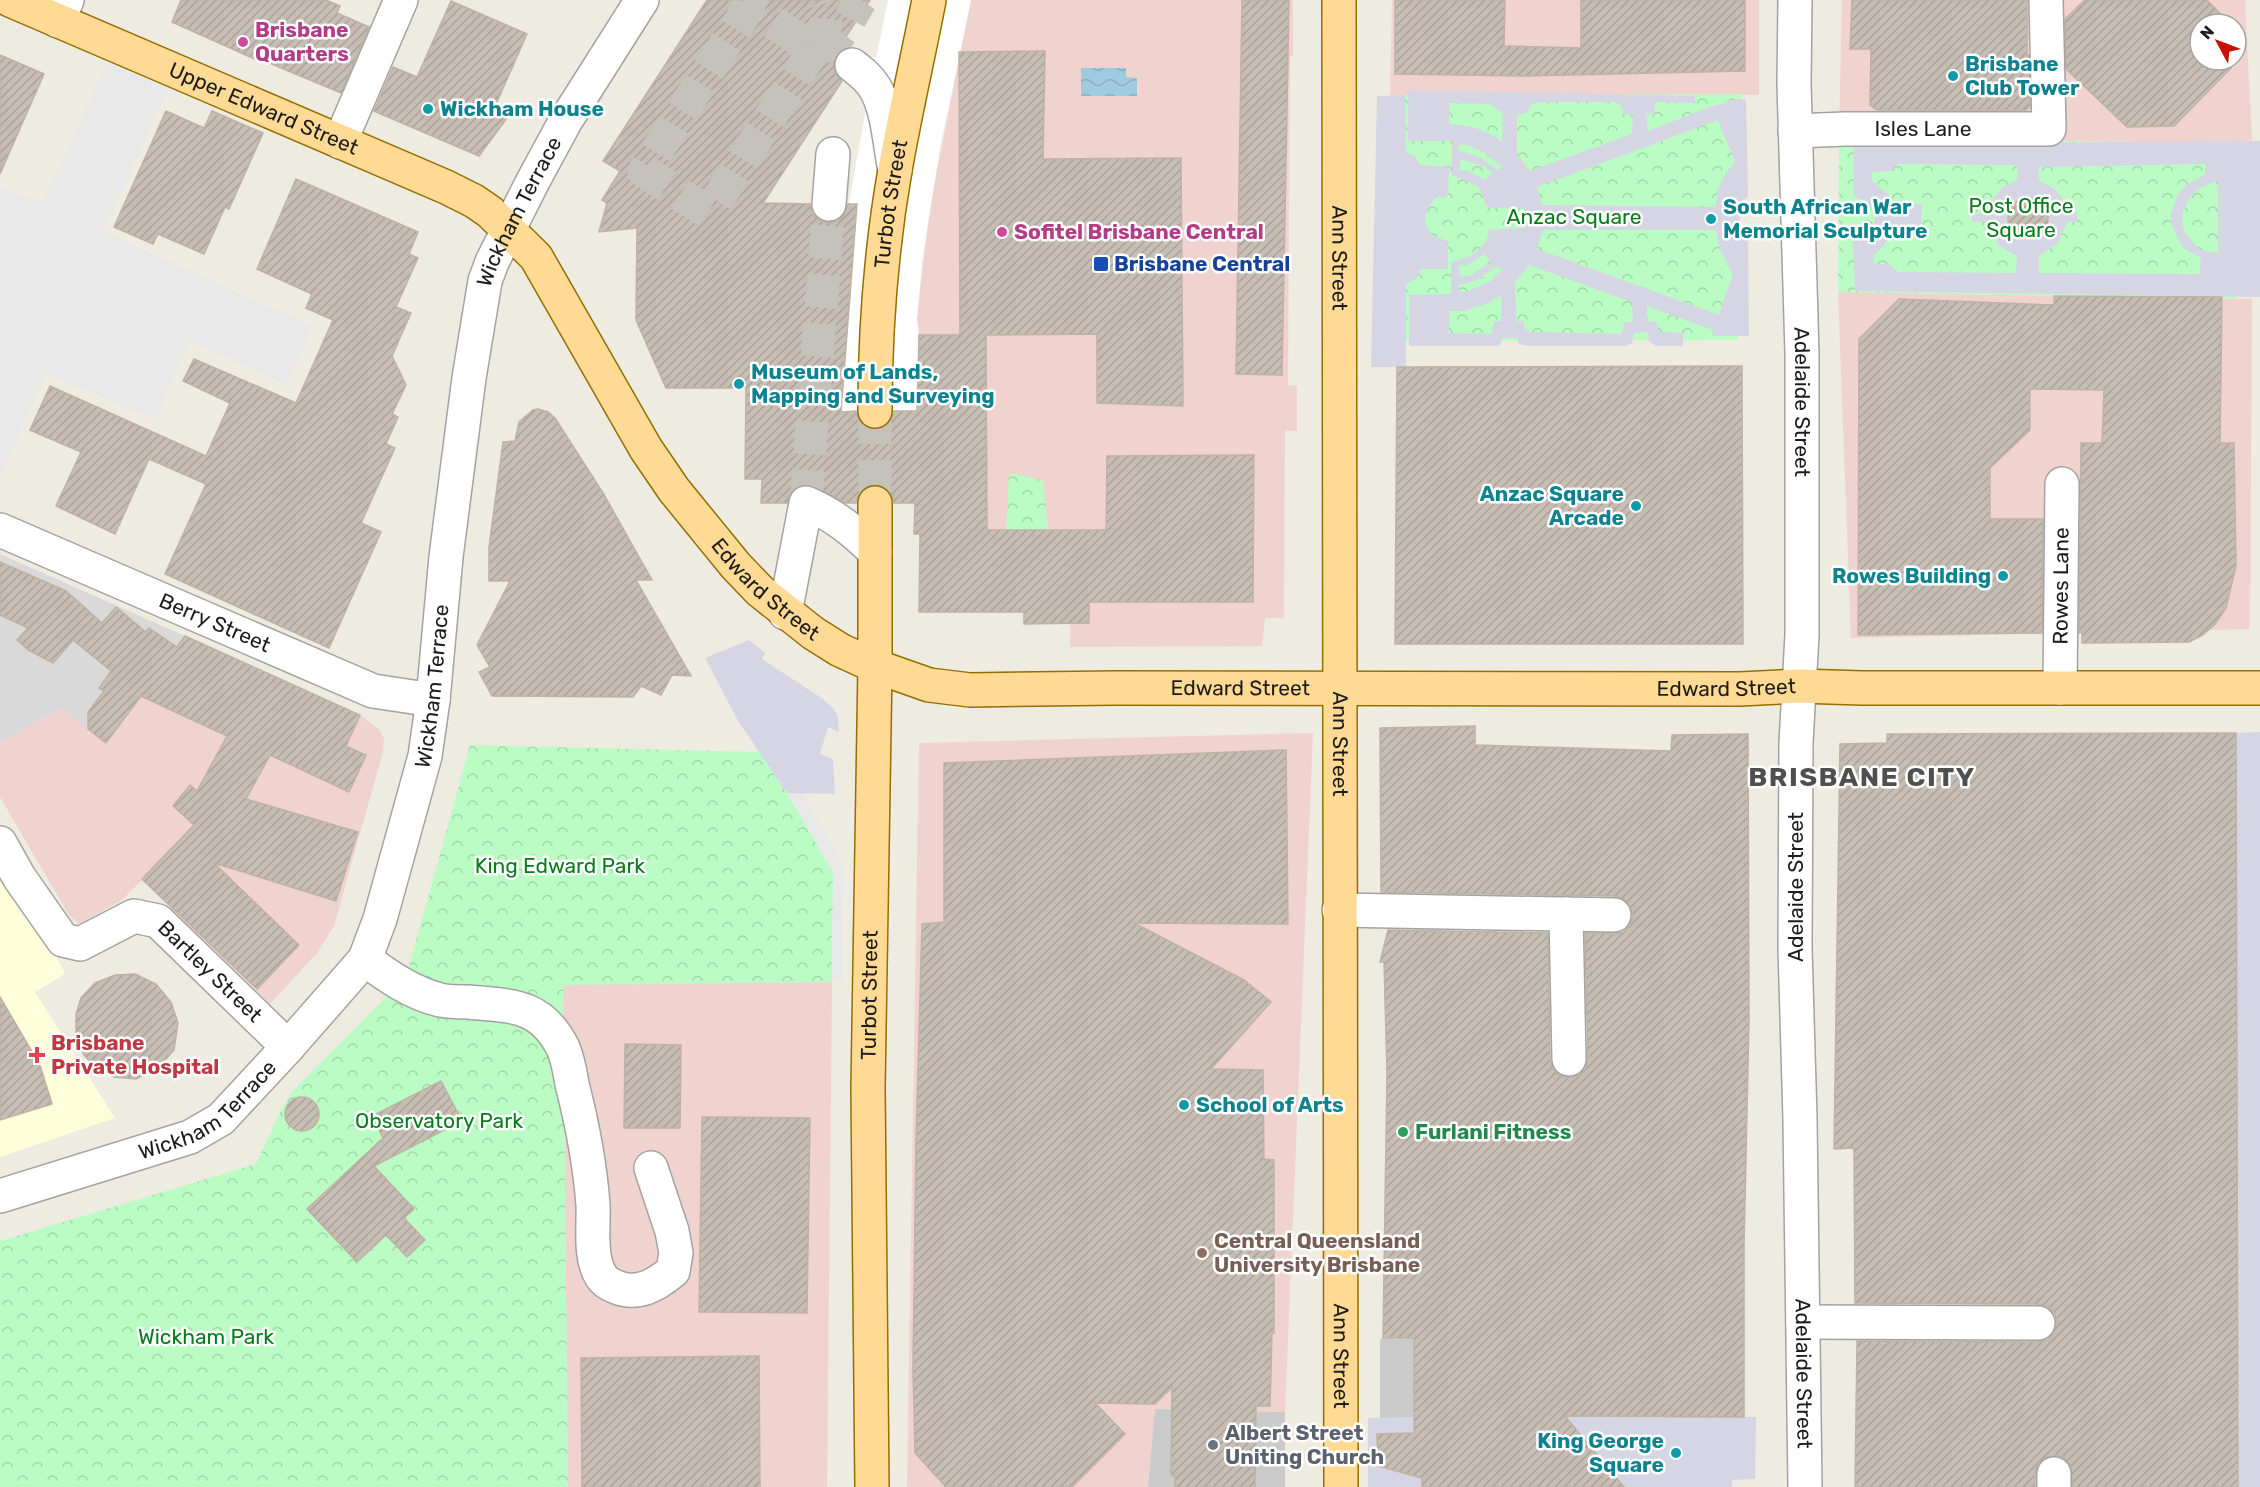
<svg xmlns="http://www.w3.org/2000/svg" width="2260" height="1487" viewBox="0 0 2260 1487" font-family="Rubik,sans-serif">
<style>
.residential{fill:#dad9d9}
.commercial{fill:#f0d2ce;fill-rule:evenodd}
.education{fill:#fcffd9}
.religious{fill:#cacaca}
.park{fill:url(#park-crowns)}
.parking{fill:#e8e8e8}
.plaza{fill:#d6d5e4;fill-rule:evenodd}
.water{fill:url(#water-waves)}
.pier{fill:#fff}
.building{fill:url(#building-hatch);stroke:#c0b2a2;stroke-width:1.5}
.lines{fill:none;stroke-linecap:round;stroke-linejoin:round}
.minor-tunnel{stroke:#c4c2ba;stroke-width:33;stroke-dasharray:33 16;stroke-linecap:butt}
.major-tunnel{stroke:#c4c2ba;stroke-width:33;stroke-dasharray:33 16;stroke-linecap:butt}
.minor-casing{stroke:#a3a3a3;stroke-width:36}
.major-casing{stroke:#946f00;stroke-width:36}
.minor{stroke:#fff;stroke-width:33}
.major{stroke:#ffda95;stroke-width:33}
.hotel-dot{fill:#d1479c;stroke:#fff;stroke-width:2}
.culture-dot{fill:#0f9aa8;stroke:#fff;stroke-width:2}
.transit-dot{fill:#1a4fb4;stroke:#fff;stroke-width:2}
.health-dot{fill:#e0444e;stroke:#fff;stroke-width:2}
.leisure-dot{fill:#2e9e5b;stroke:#fff;stroke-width:2}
.education-dot{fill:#8d6e63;stroke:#fff;stroke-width:2}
.worship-dot{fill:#6b7280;stroke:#fff;stroke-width:2}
.labels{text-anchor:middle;stroke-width:5;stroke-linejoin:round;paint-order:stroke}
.hotel-label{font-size:21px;font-weight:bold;fill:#b23c85;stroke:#fff;text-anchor:start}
.culture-label{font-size:21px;font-weight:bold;fill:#0d838f;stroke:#fff;text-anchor:start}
.street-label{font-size:21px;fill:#1c1c1c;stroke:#fff}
.park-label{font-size:21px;fill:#057e1a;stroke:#fff}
.transit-label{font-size:21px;font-weight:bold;fill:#164399;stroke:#fff;text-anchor:start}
.health-label{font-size:21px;font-weight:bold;fill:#be3a42;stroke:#fff;text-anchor:start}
.leisure-label{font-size:21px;font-weight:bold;fill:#27864d;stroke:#fff;text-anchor:start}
.education-label{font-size:21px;font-weight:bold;fill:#785e54;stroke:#fff;text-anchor:start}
.worship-label{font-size:21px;font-weight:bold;fill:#5b616d;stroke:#fff;text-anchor:start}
.district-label{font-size:27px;font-weight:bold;letter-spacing:1.5px;fill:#4f4f4f;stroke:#fff}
</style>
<defs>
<pattern id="park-crowns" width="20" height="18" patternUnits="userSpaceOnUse" patternTransform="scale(1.5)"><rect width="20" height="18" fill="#bafcc4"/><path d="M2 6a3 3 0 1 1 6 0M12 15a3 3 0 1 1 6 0" fill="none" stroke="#9fd7a8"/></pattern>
<pattern id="water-waves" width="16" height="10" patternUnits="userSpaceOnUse" patternTransform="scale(1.5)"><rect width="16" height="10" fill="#9ecbdf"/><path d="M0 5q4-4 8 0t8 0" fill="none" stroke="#88aebf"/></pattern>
<pattern id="building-hatch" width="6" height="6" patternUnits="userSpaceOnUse" patternTransform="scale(1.5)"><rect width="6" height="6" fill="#c6bdb4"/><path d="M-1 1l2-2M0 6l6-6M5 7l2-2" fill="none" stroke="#aaa29a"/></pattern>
</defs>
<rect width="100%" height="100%" fill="#eeebe1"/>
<polygon class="residential" points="0,554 185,636 106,743 61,709 0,742"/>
<g class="commercial">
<polygon points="971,0 1293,0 1293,56 1290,56 1288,385 1297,386 1297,431 1285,431 1284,618 1265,618 1262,646 1070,647 1070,623 1024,624 1024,612 919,612 920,534 914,534 919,335 917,319 930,206"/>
<polygon points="1392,0 1759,0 1759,95 1390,95"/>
<path d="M1842,0H2245L2252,140L2236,143L1839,139ZM2200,24H2236V60H2200Z"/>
<polygon points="1838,292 2252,299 2250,629 1851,638"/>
<polygon points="185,636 360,715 379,729 384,739 382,755 334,926 317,953 270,1004 142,880 122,900 79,924 69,915 0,797 0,742 61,709 107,743"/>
<polygon points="1313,733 1285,1412 1155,1409 1148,1487 907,1487 919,743"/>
<polygon points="832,982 827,1487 568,1487 563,984"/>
</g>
<polygon class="education" points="0,859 44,931 65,974 35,992 115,1118 0,1157"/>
<g class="religious">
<polygon points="1571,1337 1571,1416 1380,1418 1380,1339"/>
<polygon points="1155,1409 1285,1412 1285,1487 1148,1487"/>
</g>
<g class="park">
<polygon points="1742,94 1738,340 1406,341 1405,95"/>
<polygon points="1839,139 2236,143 2236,299 1838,292"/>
<polygon points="1009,473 1043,480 1050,547 1006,530"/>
<polygon points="470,745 760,752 787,793 833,872 832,982 563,985 568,1487 0,1487 0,1241 256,1164 283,1106 294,1090 406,977"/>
</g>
<g class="parking">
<polygon points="107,63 169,89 103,231 312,326 287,386 190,340 155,420 45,373 0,479 0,190 1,188 43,202"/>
<polygon points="787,793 802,793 844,865 842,982 832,982 833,872"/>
</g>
<g class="plaza">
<path d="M1408,90L1695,96V103L1655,102V113L1646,114L1648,131L1715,105L1728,103V100L1746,99L1748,197L1742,201L1740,206V230L1748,241L1749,336H1713V330L1647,306V321L1656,322L1658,329L1661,332L1683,333V346H1656L1649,341L1648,332L1634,333L1632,343L1625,346H1527L1519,344L1517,338H1502L1500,345L1497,346H1409V295L1451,294V262L1469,257L1479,249L1488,239L1489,230L1524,228V208H1487L1479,187L1452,175V141H1408ZM1540,102H1616L1621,106L1624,114L1633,115L1632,134L1530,171L1517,154V115L1526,113L1531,105ZM1449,103L1490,104L1503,114L1502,141L1488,133L1473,127L1449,124ZM1718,120L1735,162L1725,174L1719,187L1715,207L1542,205L1537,187ZM1459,144L1470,146L1483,152L1502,166L1497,170L1481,158L1458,150ZM1461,159L1483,166L1493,173L1485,180L1468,171L1459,170ZM1716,230L1720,250L1733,274L1719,315L1537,249L1543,230ZM1484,254L1491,262L1471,275L1460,277L1459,266L1469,264ZM1529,265L1632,302L1633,322H1624L1622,334L1530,332L1524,328V321H1516L1515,282ZM1497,266L1502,270L1489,282L1466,292H1459V285L1477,280ZM1501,295V321H1494L1492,334L1449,333V311H1464L1488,303Z"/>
<polygon points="1405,95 1406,152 1416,157 1420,165 1449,167 1448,196 1436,198 1429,206 1425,216 1426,226 1433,236 1448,241 1448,269 1420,269 1419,275 1414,280 1406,283 1406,367 1371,367 1377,96"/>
<path d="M2260,141V297L1855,291L1853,240L1866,234L1874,223L1875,215L1866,201L1854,197L1853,144ZM1897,164L2017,165V180L2002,188L1995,196L1991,204L1990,213L1972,214V222H1989L1991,232L2001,247L2017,256L2016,273L1898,272L1889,264H1874L1873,256L1884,246L1893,230L1921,229L1922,204L1893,205L1888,194L1872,181L1871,172L1891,171ZM2206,164L2205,175L2187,184L2178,194L2171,213V224L2183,248L2201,258L2200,274L2039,273V256L2058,243L2067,222H2077V212H2068L2063,200L2054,188L2039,181V167ZM2218,181V253H2217L2200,250L2184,232L2182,221L2183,211L2190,197L2201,187ZM2031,198L2042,205L2047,217V223L2044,229L2034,237H2021L2011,229L2008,216L2013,204L2019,201Z"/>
<polygon points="749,640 765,653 762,659 823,699 834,709 838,717 839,732 828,727 820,754 833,759 835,794 787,793 737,719 705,658"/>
<polygon points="2260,732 2260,1487 2238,1487 2236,733"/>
<polygon points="1571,1416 1756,1417 1755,1479 1732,1480 1732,1487 1624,1487 1586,1441 1446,1433 1377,1434 1378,1466 1453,1487 1368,1487 1368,1418"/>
</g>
<polygon class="water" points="1081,68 1126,68 1126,77 1137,78 1137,96 1081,96"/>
<polygon class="pier" points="888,0 971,0 940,148 922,262 917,319 919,335 915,503 828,503 828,412 844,229 867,104 860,90 848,80 842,79 858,55 876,58"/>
<g class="building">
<polygon points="181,0 326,0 340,6 337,13 369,27 341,93 262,60 261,62 172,22"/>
<polygon points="707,0 870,0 841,44 846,47 838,53 834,62 835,73 842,81 763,203 810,204 812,213 818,219 828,223 838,221 844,215 848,204 857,204 841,412 856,411 859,421 866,427 875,430 885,427 891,420 894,411 917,411 919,335 960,335 959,52 1045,51 1043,159 1181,158 1183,406 1097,403 1097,334 986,335 987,530 1106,530 1107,456 1254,455 1253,602 1089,602 1089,623 1024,624 1024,612 919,612 920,534 914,534 915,503 894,503 891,494 885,487 874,484 865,487 859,493 856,503 845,503 814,486 803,485 792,490 787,503 761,503 762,479 745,479 746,388 666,388 636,320 637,228 599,232 607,203 602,200 620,171 603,161"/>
<polygon points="1242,0 1289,0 1282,375 1236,374"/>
<polygon points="1395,0 1505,0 1504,46 1581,48 1581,0 1745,0 1745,71 1524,76 1395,74"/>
<polygon points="1852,0 2027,0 2027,57 2029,55 2030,106 2026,110 1877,110 1870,105 1871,49 1850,49"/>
<polygon points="2085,0 2207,0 2230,24 2200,24 2200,60 2231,60 2231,68 2174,126 2127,127 2066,69 2065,19"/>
<polygon points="451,1 527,34 493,111 507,118 479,156 374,111 393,67 417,77"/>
<polygon points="0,55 44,74 0,174"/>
<polygon points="166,111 204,128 212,111 263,133 229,209 225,207 204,254 158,234 153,244 114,227"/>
<polygon points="296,179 418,232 409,254 418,258 396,307 411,313 392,356 406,385 392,414 398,417 386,444 395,448 361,523 381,532 329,648 165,574 206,484 149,459 115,534 56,506 81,452 30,430 50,386 206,456 230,403 183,381 194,359 296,403 333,320 306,308 312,294 257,269"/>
<circle cx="2028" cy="218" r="20"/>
<polygon points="2054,296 2222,297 2220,443 2234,443 2236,566 2226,608 2215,624 2203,635 2189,642 2082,643 2082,632 2079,633 2081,443 2102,443 2104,390 2030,389 2030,430 1990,468 1990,519 2043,519 2042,633 1858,635 1859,339 1899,299 2054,305"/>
<polygon points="1742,366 1743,644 1395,644 1397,367"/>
<polygon points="538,409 548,412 555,418 603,493 652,580 636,580 691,676 672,675 661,695 641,686 633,697 492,696 479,672 490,667 477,645 510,581 489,581 489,547 503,442 515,441 519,422 533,410"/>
<polygon points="0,562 66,591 102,623 116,607 146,632 149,628 177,647 185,636 360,715 346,746 366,755 349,792 270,755 246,799 358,832 336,901 214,863 299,945 257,989 142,879 194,825 173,806 190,785 197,791 227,736 141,696 106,743 88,729 88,712 104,691 99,688 111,671 73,640 53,663 28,650 17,640 28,628 0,615"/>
<polygon points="1475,726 1475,745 1671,751 1672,735 1748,734 1749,1020 1744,1246 1744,1417 1565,1416 1624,1487 1422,1487 1422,1478 1378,1466 1377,1434 1414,1433 1414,1338 1383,1338 1387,1074 1384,962 1380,962 1388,930 1548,933 1550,1060 1553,1069 1559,1075 1570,1078 1579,1075 1585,1069 1588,1059 1585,933 1614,934 1623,932 1630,925 1633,916 1630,905 1623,899 1614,896 1381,892 1380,728"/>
<polygon points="2236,733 2238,1487 2073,1487 2070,1465 2064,1458 2055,1455 2045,1458 2038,1464 2035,1474 2035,1487 1855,1487 1857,1341 2038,1342 2047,1340 2054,1333 2057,1322 2055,1314 2048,1307 2038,1304 1855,1303 1854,1148 1834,1149 1840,744 1887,743 1887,734"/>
<polygon points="1286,750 1288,924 1134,923 1244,980 1271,1002 1211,1069 1263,1070 1264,1159 1274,1160 1274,1333 1272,1333 1270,1406 1256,1406 1255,1487 1175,1487 1175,1476 1171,1475 1172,1387 1155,1404 1095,1403 1125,1434 1072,1487 946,1487 915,1453 913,1369 916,1141 922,924 944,922 944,763"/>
<polygon points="135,974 156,984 171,1002 178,1023 174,1050 157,1069 136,1079 114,1077 98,1070 84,1055 76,1034 76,1014 81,998 95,983 115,975"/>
<polygon points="0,997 40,1065 52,1104 0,1120"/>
<polygon points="625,1044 681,1045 680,1128 624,1128"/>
<polygon points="441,1081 462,1121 374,1166 414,1209 404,1218 425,1240 407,1257 386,1235 357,1262 307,1209 383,1138 372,1116"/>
<circle cx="302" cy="1114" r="17"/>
<polygon points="702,1117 810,1118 807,1313 699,1312"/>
<polygon points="759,1356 760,1487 582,1487 581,1358"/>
</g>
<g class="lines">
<g class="minor-tunnel">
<polyline points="747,0 749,7 644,171 709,213 814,49 749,7"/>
<path d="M814,49C841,46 847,21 861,0"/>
<path d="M814,49C824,35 831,17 824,0"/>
<polyline points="806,503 829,204"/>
</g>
<polyline class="major-tunnel" points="875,411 875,503"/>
<g class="minor-casing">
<g id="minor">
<path id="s1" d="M1795,0L1794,84L1802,353V635L1796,743L1795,948L1800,1119L1805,1487"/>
<polyline points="58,21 67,0"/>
<path d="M852,65C861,72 869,78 875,88C888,109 890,146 895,171"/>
<path id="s2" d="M1795,131L1845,129H2049L2046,0"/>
<polyline points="340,142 401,0"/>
<polyline points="829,204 833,154"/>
<path id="s3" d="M0,530L373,691L433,700"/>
<path d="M785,613L806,503C834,515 854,531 875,552"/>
<path id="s4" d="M2060,688L2062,484"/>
<path id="s5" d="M0,843L19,877L63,940L80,944L134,916L158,921L288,1047"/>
<polyline points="1339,910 1614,915"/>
<polyline points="1566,914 1569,1059"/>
<path d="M365,959C388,977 412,993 440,1000C449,1002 459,1002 468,1002C512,1006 541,1004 563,1048C568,1059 570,1072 572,1084C582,1123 590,1164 593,1205C594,1227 589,1256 601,1276C604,1281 611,1285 616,1287C638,1296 656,1285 673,1271L676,1253L672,1231L651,1168"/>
<path id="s6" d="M0,1196L190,1137L221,1119L288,1047L365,959L380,919L425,756L433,700L446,557L469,378L485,281L492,262L533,181L566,120L642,0"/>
<polyline points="1803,1322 2038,1323"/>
<polyline points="2054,1487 2054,1474"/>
</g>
</g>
<g class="major-casing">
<g id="major">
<path id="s7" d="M10,0L446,187L474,201L490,212L536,257L646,449L674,490L736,566L760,591L813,633L840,650L875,666L929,685L970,690L1115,688L1740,689L1799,686L1862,688H2260"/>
<path id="s8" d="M1339,0L1341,1487"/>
<path id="s9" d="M875,411C875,330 881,250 895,170C905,113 918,57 929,0"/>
<path id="s10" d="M872,1487L868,1088L875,666V503"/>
</g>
</g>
<use href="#minor" class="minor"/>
<use href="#major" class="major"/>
</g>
<g class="hotel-dot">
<circle cx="243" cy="42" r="6"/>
<circle cx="1002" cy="232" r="6"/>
</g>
<g class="culture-dot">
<circle cx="1953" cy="76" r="6"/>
<circle cx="428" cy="109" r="6"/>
<circle cx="1711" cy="219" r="6"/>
<circle cx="739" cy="384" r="6"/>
<circle cx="1636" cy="506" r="6"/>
<circle cx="2003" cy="576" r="6"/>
<circle cx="1184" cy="1105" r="6"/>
<circle cx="1676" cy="1453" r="6"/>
</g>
<rect class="transit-dot" x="1093" y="256" width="16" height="16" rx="3"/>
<path class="health-dot" d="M34 1046h6v6h6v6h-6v6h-6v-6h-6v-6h6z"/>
<circle class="leisure-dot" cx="1403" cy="1132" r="6"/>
<circle class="education-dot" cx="1202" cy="1253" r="6"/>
<circle class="worship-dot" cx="1213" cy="1445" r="6"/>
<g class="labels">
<g class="hotel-label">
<text x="255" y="37">Brisbane<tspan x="255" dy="24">Quarters</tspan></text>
<text x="1014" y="239">Sofitel Brisbane Central</text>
</g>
<g class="culture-label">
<text x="1965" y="71">Brisbane<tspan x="1965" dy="24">Club Tower</tspan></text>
<text x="440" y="116">Wickham House</text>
<text x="1723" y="214">South African War<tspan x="1723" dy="24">Memorial Sculpture</tspan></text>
<text x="751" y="379">Museum of Lands,<tspan x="751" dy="24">Mapping and Surveying</tspan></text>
<text x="1624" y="501" text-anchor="end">Anzac Square<tspan x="1624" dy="24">Arcade</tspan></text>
<text x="1991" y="583" text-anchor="end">Rowes Building</text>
<text x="1196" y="1112">School of Arts</text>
<text x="1664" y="1448" text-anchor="end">King George<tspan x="1664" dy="24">Square</tspan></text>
</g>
<g class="street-label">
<text dy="7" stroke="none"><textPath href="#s7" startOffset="276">Upper Edward Street</textPath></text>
<text dy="7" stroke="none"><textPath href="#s2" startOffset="128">Isles Lane</textPath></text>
<text dy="7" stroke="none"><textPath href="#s9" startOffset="208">Turbot Street</textPath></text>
<text dy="7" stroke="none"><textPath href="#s6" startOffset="1218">Wickham Terrace</textPath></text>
<text dy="7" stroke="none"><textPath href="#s8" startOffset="258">Ann Street</textPath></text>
<text dy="7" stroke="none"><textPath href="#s1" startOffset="402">Adelaide Street</textPath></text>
<text dy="7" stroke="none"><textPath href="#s4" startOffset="102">Rowes Lane</textPath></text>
<text dy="7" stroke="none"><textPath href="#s7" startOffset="996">Edward Street</textPath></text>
<text dy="7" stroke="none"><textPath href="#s3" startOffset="234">Berry Street</textPath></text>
<text dy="7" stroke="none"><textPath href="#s6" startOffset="732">Wickham Terrace</textPath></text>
<text dy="7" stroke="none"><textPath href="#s7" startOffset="1986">Edward Street</textPath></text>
<text dy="7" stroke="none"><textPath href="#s7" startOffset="1500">Edward Street</textPath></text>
<text dy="7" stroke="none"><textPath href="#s8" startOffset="744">Ann Street</textPath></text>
<text transform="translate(1796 887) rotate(-90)" y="7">Adelaide Street</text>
<text dy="7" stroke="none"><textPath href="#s5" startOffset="291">Bartley Street</textPath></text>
<text dy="7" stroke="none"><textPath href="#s10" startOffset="492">Turbot Street</textPath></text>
<text dy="7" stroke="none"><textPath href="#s6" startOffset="228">Wickham Terrace</textPath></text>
<text dy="7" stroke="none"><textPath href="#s8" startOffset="1356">Ann Street</textPath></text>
<text dy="7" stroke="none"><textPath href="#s1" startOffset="1374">Adelaide Street</textPath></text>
</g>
<g class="park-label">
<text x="2021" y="213">Post Office<tspan x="2021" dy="24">Square</tspan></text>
<text x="1574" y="224">Anzac Square</text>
<text x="560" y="873">King Edward Park</text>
<text x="439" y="1128">Observatory Park</text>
<text x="206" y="1344">Wickham Park</text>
</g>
<g class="transit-label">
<text x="1114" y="271">Brisbane Central</text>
</g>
<g class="health-label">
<text x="51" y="1050">Brisbane<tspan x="51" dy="24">Private Hospital</tspan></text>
</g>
<g class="leisure-label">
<text x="1415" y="1139">Furlani Fitness</text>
</g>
<g class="education-label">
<text x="1214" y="1248">Central Queensland<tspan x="1214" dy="24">University Brisbane</tspan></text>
</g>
<g class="worship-label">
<text x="1225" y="1440">Albert Street<tspan x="1225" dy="24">Uniting Church</tspan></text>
</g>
<g class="district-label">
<text x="1862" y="786">BRISBANE CITY</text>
</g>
</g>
<g transform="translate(2218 42) rotate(311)"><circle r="28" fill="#ffffff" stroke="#a4a4a4" stroke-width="1.5"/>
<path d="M0-4.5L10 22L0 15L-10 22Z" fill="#c81100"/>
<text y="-9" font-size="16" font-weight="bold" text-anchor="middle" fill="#1c1c1c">N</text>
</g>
</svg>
